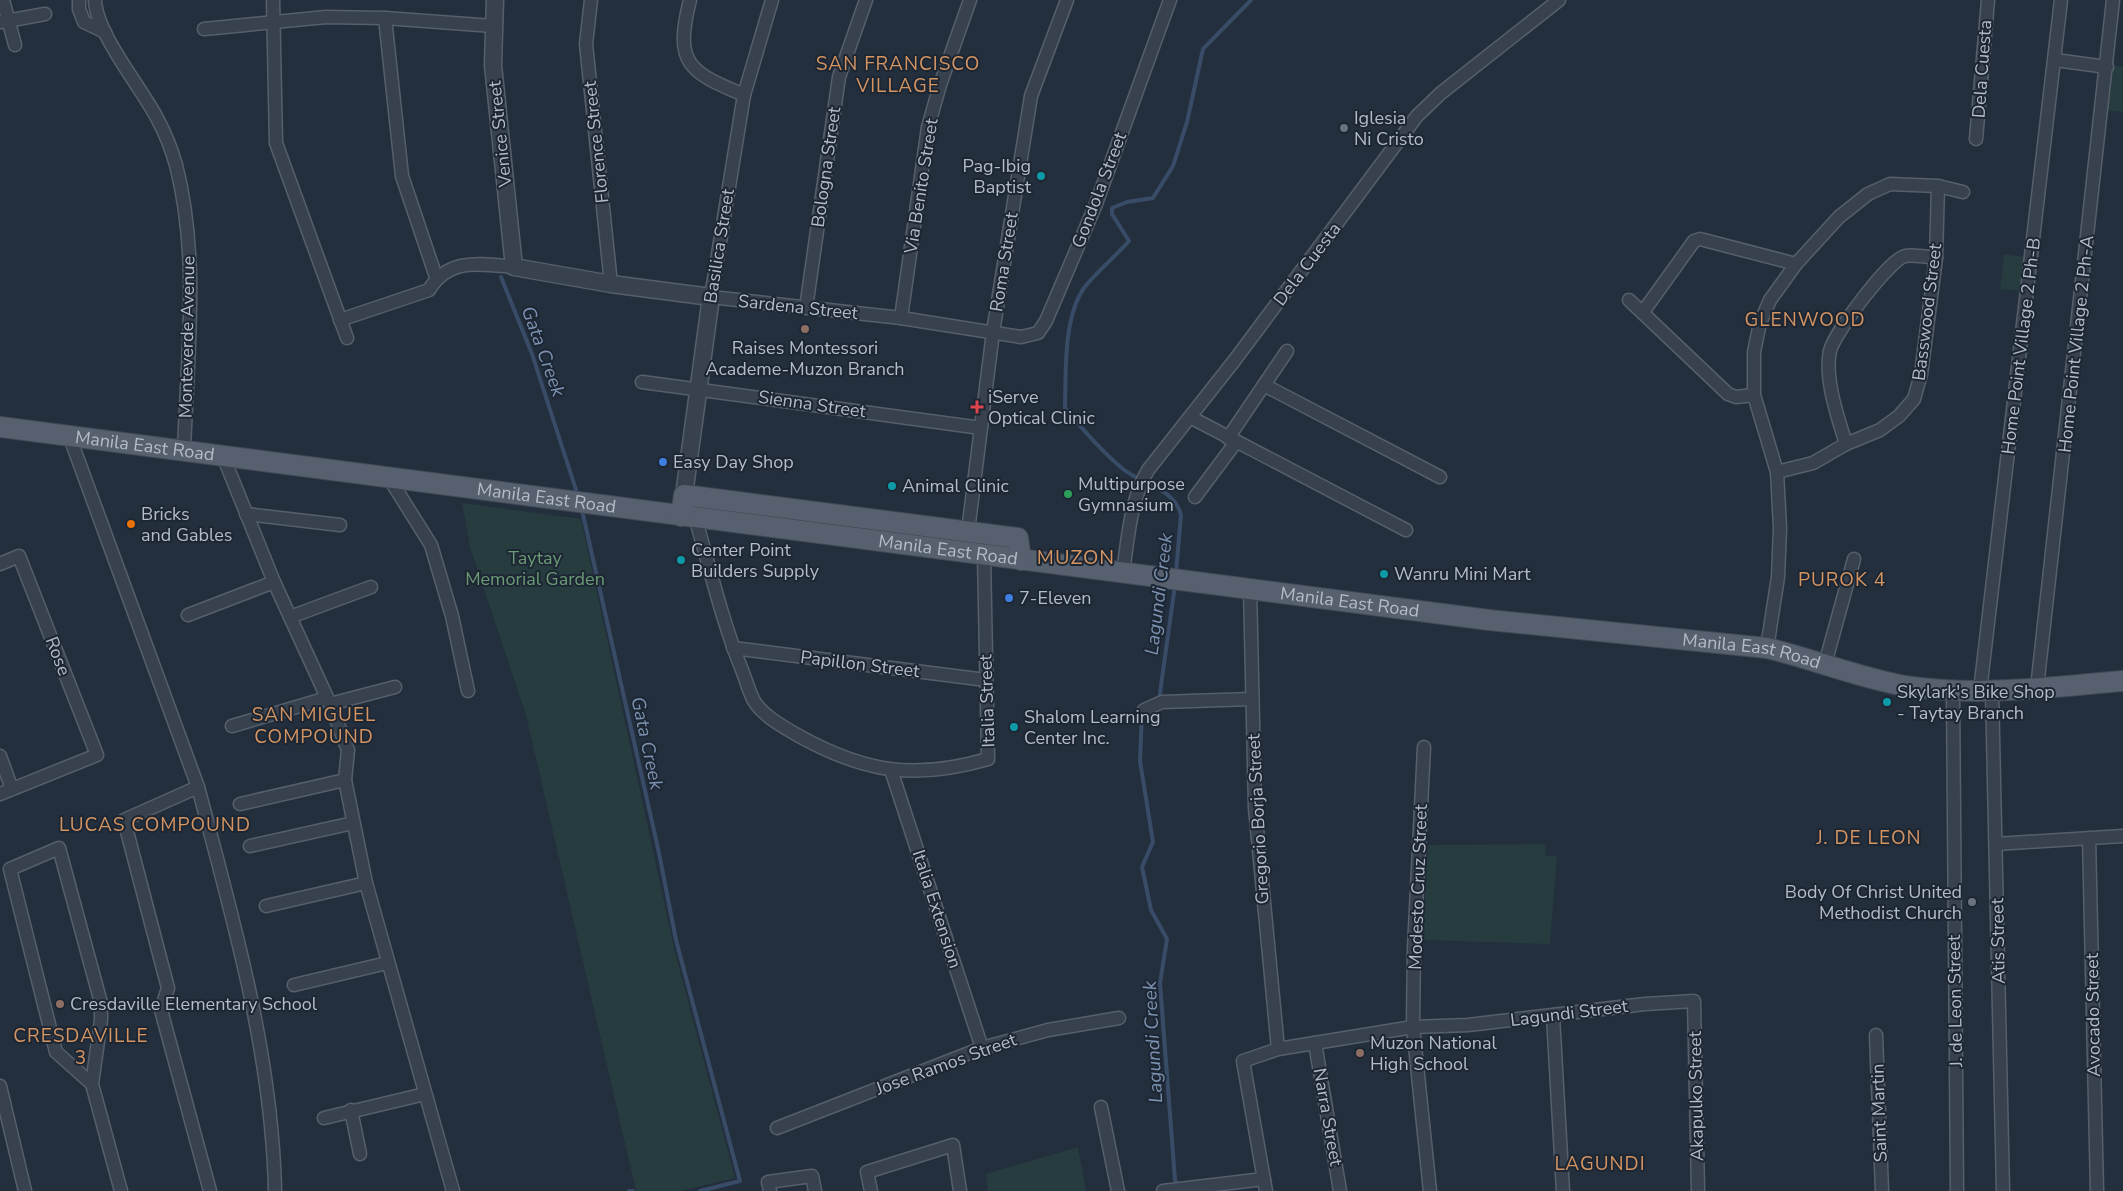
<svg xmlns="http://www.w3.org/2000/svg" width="2123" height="1191" viewBox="0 0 2123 1191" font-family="'Nunito Sans',sans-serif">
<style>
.green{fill:#263c3f}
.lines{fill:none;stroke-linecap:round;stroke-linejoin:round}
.stream{stroke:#394c67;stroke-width:4}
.minor-casing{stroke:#565f6c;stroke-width:15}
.tertiary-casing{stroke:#565f6c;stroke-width:19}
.primary-casing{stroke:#414a57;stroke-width:22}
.minor{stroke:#38414e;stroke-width:12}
.tertiary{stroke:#38414e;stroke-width:16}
.primary{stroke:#56606e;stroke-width:20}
.worship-dot{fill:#6b7280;stroke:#1d2633;stroke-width:2}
.culture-dot{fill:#0f9aa8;stroke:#1d2633;stroke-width:2}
.education-dot{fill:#8d6e63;stroke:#1d2633;stroke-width:2}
.health-dot{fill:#e0444e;stroke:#1d2633;stroke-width:2}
.shop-dot{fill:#3f7fe0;stroke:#1d2633;stroke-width:2}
.leisure-dot{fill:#2e9e5b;stroke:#1d2633;stroke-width:2}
.food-dot{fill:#e8710a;stroke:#1d2633;stroke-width:2}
.labels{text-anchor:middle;stroke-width:4;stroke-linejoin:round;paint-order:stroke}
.street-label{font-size:18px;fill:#b4bcc9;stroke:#1d2633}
.poi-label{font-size:18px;fill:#b4bcc9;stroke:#1d2633;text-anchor:start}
.park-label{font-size:18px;fill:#6b9a76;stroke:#1d2633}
.neighbourhood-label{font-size:19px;letter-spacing:1px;fill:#d59563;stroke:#1d2633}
.water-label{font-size:19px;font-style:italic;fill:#7c92b1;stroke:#1d2633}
.quarter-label{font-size:20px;letter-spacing:1px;fill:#d59563;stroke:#1d2633}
</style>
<rect width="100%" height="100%" fill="#242f3e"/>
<g class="green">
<polygon points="2111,65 2123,67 2123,112 2106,110"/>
<polygon points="2004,254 2024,257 2020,291 2000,289"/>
<polygon points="462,503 581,519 675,952 735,1178 679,1191 636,1191 526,715 470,547"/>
<polygon points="1546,844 1545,856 1557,856 1550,944 1423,940 1428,845"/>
<polygon points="1078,1147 1086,1191 988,1191 986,1174"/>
</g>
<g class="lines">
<g class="stream">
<polyline points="501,277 532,354 578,496"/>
<polyline points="582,510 659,853 676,940 740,1181 700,1191"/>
<path d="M1176,573L1181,515C1174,488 1143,485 1123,469C1101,451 1083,430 1065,408C1066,373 1063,318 1084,288C1097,271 1115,257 1129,241L1112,214V208L1127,202L1153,198L1173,166L1187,122L1203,49L1251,0"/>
<polyline points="1159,700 1175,585"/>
<polyline points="1142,713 1140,761 1153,842 1142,867 1151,910 1167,939 1160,983 1175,1180 1179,1187"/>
<polyline points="629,1191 633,1191"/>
</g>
<g class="minor-casing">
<g id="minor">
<polyline points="3,0 15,45"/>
<polyline points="79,0 79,9 84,22 105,32"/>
<path d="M95,0C96,34 142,88 158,120C165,133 172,151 176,165C200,258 187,357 184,452"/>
<polyline points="273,0 276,143 347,338"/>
<polyline points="591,0 586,44 611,284"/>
<path d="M690,0C674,63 688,72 744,95"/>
<polyline points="772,0 744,95 711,297 901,318 1021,337 1038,333 1046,321 1096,204 1170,0"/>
<polyline points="385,18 402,176 436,277"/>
<polyline points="1,22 45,14"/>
<polyline points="204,29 326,17 385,18 493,26"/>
<polyline points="2055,60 2107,67"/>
<polyline points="1976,139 1988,0"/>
<polyline points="1629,300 1728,394 1736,397 1754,395"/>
<polyline points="806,308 839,77 866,0"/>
<polyline points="1643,312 1694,241 1700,239 1796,264"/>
<polyline points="901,318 928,127 940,85 970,0"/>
<path d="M340,320L429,290C449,257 481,264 514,267"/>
<polyline points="642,382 981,428"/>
<polyline points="1264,385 1440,477"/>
<polyline points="1190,417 1406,530"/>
<polyline points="69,435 198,787 124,820 168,988 161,1010 210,1191"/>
<polyline points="1228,438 1287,351"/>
<path d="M1846,444C1838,418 1824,378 1830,351C1834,333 1889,260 1905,256C1914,254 1927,257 1936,258"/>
<polyline points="223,456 274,582 330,704 348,750 345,780 366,883 453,1191"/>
<polyline points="1777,472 1813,463 1846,444 1880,430 1899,416 1914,399 1921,374 1936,258 1938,186"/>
<polyline points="389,478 431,545 452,616 468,691"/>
<polyline points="1195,497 1236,442"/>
<polyline points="246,514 340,525"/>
<path d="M695,517C710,568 722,621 742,670C746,680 749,692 754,701C763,716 785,728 799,736C866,773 915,780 988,759L984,555"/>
<polyline points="968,531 993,332 1031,96 1067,0"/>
<polyline points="0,564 19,556 97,755 0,794"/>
<path d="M1123,573C1128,538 1130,501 1148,470L1234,361L1417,116L1441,93L1559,0"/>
<polyline points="1250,588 1255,808 1278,1049"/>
<polyline points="188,615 274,582"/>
<polyline points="290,617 371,587"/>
<polyline points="733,648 986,680"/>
<polyline points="1767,648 1778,577 1780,528 1777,472 1754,395 1754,352 1760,323 1770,300 1796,264 1839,217 1868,194 1890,184 1938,186 1963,192"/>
<polyline points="1825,664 1854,559"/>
<polyline points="2037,688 2113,0"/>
<polyline points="1953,691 1957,1191"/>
<polyline points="1980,691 2061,0"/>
<polyline points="1992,691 2003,1191"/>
<polyline points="330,704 395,687"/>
<polyline points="1144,710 1162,702 1251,699"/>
<polyline points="232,726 327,698"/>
<polyline points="1424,747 1414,948 1413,1027 1430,1191"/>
<polyline points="0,756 12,789"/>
<polyline points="891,770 982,1048"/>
<path d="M198,787C233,919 272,1053 275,1191"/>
<polyline points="240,804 345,780"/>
<polyline points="2089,838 2097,1191"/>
<polyline points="1996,844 2123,836"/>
<polyline points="250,846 353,823"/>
<polyline points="266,906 366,883"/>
<polyline points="294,985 387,963"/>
<polyline points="1553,1016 1563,1191"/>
<polyline points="1876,1035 1882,1191"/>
<polyline points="1315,1043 1340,1191"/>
<polyline points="92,1084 56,1052 10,869 59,848 101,1003 101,1020 92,1084 121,1191"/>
<polyline points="0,1086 25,1191"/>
<polyline points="1101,1107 1118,1191"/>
<polyline points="351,1110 360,1154"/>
<polyline points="324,1118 425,1094"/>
<polyline points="777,1128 982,1048 1048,1030 1119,1018"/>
<polyline points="770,1191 768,1182 812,1176 815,1191"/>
<polyline points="871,1191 867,1172 953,1145 960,1191"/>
<polyline points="1163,1191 1264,1179"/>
<polyline points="1266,1191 1243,1061 1278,1049 1413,1027 1468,1025 1645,1004 1694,1001 1698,1191"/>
</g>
</g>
<g class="tertiary-casing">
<polyline id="tertiary" points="495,0 493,65 514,267 611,284 711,297 684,495"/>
</g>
<g class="primary-casing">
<g id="primary">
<path id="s1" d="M0,427L1489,620L1767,648C1814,659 1859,678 1906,686C1978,697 2051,687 2123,681"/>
<polyline points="681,516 684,495 1018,538 1021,560"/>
</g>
</g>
<use href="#minor" class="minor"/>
<use href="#tertiary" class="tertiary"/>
<use href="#primary" class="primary"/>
</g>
<g class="worship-dot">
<circle cx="1344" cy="128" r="5"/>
<circle cx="1972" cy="902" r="5"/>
</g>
<g class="culture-dot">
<circle cx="1041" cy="176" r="5"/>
<circle cx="892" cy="486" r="5"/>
<circle cx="681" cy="560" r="5"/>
<circle cx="1384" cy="574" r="5"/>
<circle cx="1887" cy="702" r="5"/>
<circle cx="1014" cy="727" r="5"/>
</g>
<g class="education-dot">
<circle cx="805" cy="329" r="5"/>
<circle cx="60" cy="1004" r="5"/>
<circle cx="1360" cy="1053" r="5"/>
</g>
<path class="health-dot" d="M974.5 399.5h5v5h5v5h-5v5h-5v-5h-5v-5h5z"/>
<g class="shop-dot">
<circle cx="663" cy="462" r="5"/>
<circle cx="1009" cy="598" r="5"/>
</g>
<circle class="leisure-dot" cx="1068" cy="494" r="5"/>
<circle class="food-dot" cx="131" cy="524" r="5"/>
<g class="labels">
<g class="street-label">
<text transform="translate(1982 69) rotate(-86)" y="6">Dela Cuesta</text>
<text transform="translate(500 134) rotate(-96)" y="6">Venice Street</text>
<text transform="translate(596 142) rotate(-96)" y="6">Florence Street</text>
<text transform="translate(826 167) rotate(-82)" y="6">Bologna Street</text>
<text transform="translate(921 186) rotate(-81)" y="6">Via Benito Street</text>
<text transform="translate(1099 190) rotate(-69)" y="6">Gondola Street</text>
<text transform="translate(719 246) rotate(-81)" y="6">Basilica Street</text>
<text transform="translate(1004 262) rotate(-81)" y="6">Roma Street</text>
<text transform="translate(1307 264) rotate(-53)" y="6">Dela Cuesta</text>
<text transform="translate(798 307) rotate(6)" y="6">Sardena Street</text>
<text transform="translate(1927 312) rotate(-83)" y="6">Basswood Street</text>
<text transform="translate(187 337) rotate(-89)" y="6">Monteverde Avenue</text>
<text transform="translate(2076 344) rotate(-84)" y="6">Home Point Village 2 Ph-A</text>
<text transform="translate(2021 346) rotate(-83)" y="6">Home Point Village 2 Ph-B</text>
<text transform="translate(812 404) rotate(8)" y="6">Sienna Street</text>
<text dy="6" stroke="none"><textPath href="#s1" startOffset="146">Manila East Road</textPath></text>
<text dy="6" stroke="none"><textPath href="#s1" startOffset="551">Manila East Road</textPath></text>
<text dy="6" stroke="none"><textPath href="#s1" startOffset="956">Manila East Road</textPath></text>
<text dy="6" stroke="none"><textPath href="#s1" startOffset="1361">Manila East Road</textPath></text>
<text dy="6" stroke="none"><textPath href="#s1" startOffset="1766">Manila East Road</textPath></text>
<text transform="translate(58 656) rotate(69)" y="6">Rose</text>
<text transform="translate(860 664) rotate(7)" y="6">Papillon Street</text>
<text transform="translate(987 701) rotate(-92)" y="6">Italia Street</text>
<text transform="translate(1258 819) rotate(-93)" y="6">Gregorio Borja Street</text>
<text transform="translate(1418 887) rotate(-88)" y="6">Modesto Cruz Street</text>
<text transform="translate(937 909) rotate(72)" y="6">Italia Extension</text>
<text transform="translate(1998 941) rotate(-91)" y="6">Atis Street</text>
<text transform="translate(1955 1001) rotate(-91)" y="6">J. de Leon Street</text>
<text transform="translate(1569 1013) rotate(-7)" y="6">Lagundi Street</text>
<text transform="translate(2093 1015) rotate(-91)" y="6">Avocado Street</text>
<text transform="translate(946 1064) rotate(-20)" y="6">Jose Ramos Street</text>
<text transform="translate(1696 1096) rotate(-91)" y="6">Akapulko Street</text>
<text transform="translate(1879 1113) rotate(-92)" y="6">Saint Martin</text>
<text transform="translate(1328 1117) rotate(80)" y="6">Narra Street</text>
</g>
<g class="poi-label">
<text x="1354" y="124">Iglesia<tspan x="1354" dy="21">Ni Cristo</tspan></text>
<text x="1031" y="172" text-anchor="end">Pag-Ibig<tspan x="1031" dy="21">Baptist</tspan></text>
<text x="805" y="354" text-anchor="middle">Raises Montessori<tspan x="805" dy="21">Academe-Muzon Branch</tspan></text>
<text x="988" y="403">iServe<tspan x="988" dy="21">Optical Clinic</tspan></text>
<text x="673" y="468">Easy Day Shop</text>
<text x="1078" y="490">Multipurpose<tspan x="1078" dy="21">Gymnasium</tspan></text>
<text x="902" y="492">Animal Clinic</text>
<text x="141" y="520">Bricks<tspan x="141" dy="21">and Gables</tspan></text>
<text x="691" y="556">Center Point<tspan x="691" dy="21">Builders Supply</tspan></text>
<text x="1394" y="580">Wanru Mini Mart</text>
<text x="1019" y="604">7-Eleven</text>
<text x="1897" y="698">Skylark's Bike Shop<tspan x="1897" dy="21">- Taytay Branch</tspan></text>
<text x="1024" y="723">Shalom Learning<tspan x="1024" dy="21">Center Inc.</tspan></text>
<text x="1962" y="898" text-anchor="end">Body Of Christ United<tspan x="1962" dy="21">Methodist Church</tspan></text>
<text x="70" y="1010">Cresdaville Elementary School</text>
<text x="1370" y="1049">Muzon National<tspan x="1370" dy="21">High School</tspan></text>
</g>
<g class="park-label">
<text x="535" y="564">Taytay<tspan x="535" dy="21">Memorial Garden</tspan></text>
</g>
<g class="neighbourhood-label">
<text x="898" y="70">SAN FRANCISCO<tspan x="898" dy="22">VILLAGE</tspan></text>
<text x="1805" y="326">GLENWOOD</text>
<text x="1842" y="586">PUROK 4</text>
<text x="314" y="721">SAN MIGUEL<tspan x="314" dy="22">COMPOUND</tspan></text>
<text x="155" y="831">LUCAS COMPOUND</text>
<text x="1869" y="844">J. DE LEON</text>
<text x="81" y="1042">CRESDAVILLE<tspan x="81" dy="22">3</tspan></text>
<text x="1600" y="1170">LAGUNDI</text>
</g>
<g class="water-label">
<text transform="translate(544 351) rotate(70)" y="7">Gata Creek</text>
<text transform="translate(1158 594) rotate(-83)" y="7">Lagundi Creek</text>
<text transform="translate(648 743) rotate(78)" y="7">Gata Creek</text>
<text transform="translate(1152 1042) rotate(-93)" y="7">Lagundi Creek</text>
</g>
<g class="quarter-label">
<text x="1076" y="564">MUZON</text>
</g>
</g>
</svg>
